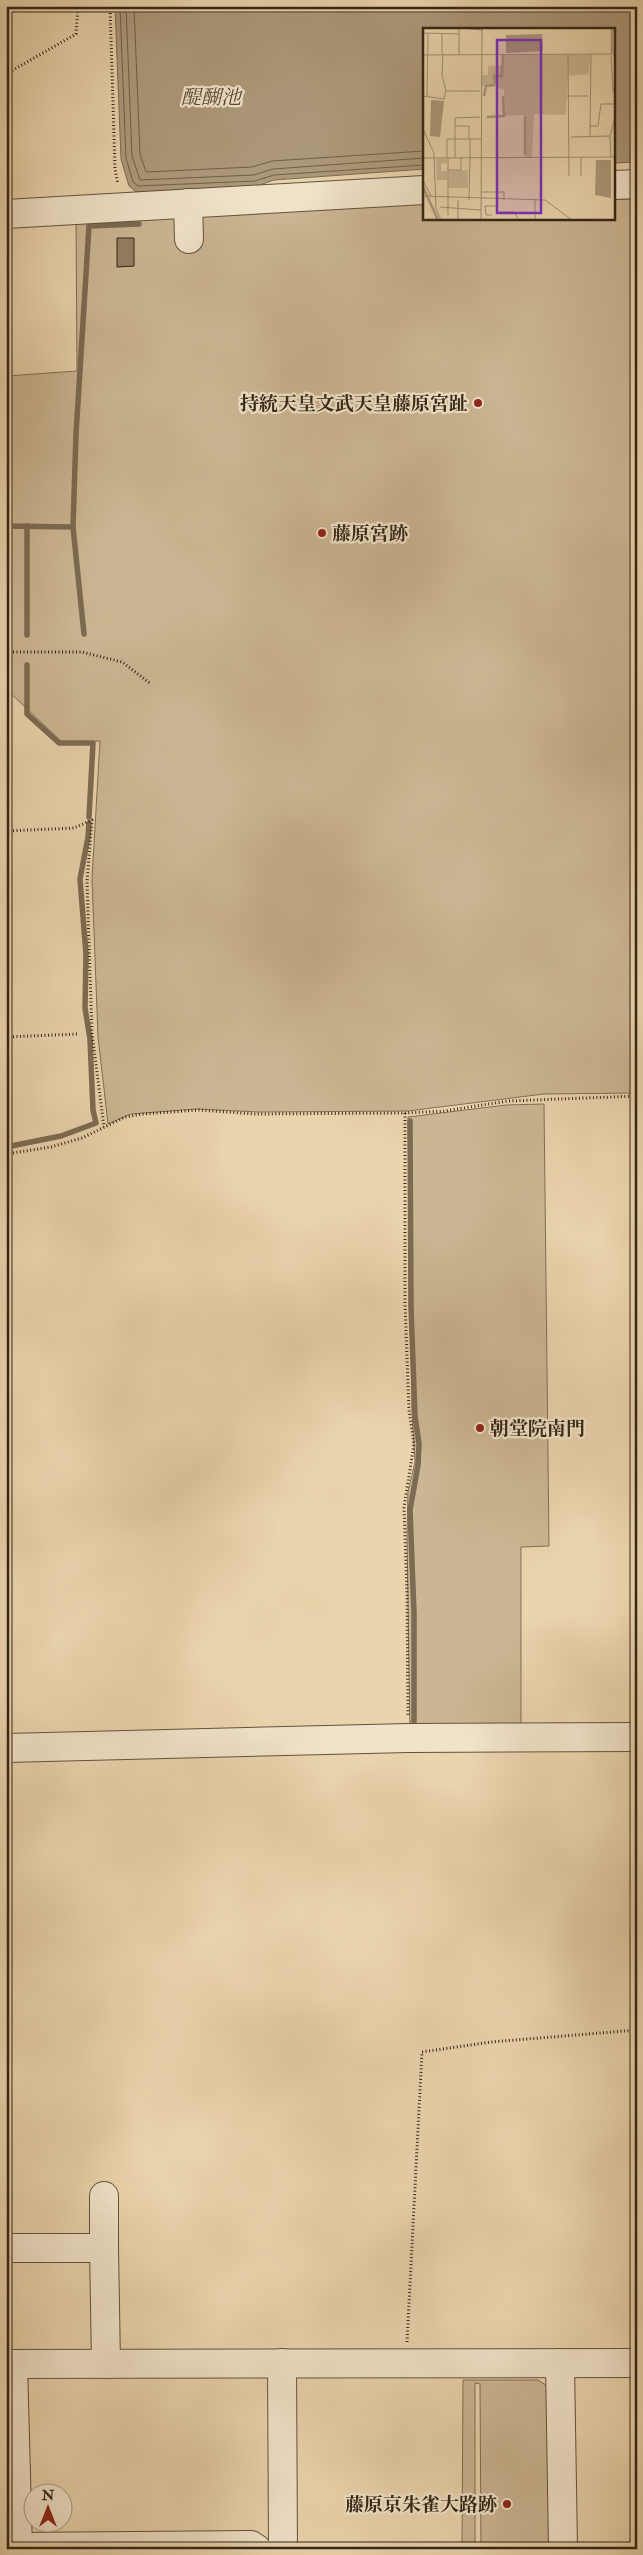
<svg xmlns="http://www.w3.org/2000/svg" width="643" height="2555" viewBox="0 0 643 2555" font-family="'IM FELL Double Pica','Noto Serif JP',serif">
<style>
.green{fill:#cbb693;stroke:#806e54}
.water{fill:#ac997a;stroke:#7c6b52}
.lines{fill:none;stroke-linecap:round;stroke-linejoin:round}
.shore{stroke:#706048;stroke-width:1}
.stream{stroke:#7c6b52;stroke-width:5.5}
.building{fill:#938065;stroke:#342616}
.minor-casing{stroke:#62523c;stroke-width:30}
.path{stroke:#342616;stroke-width:3;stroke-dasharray:1 2.5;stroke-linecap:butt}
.minor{stroke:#f1e3ca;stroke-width:28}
.poi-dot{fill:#8f2418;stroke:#f1e3ca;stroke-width:2}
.labels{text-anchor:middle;stroke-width:4.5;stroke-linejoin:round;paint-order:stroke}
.poi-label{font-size:19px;font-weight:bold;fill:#342616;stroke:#f1e3ca;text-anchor:end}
.water-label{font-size:20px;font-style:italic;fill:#584834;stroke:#f1e3ca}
.inset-river{fill:none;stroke:#ac997a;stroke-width:2.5}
.inset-road{fill:none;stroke:#a18e71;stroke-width:1}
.view{fill:#7b2cbf;fill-opacity:0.15;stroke:#7b2cbf;stroke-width:2.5}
.inset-edge{fill:none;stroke:#342616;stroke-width:2.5}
</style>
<rect width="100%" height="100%" fill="#ead4ad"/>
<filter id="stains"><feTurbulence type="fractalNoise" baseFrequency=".004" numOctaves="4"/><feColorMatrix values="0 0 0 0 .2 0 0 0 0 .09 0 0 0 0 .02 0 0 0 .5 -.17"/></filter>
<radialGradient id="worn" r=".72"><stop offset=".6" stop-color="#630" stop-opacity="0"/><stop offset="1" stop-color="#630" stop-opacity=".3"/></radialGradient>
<g class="green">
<polygon points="424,199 424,219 614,219 614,199 637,199 637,1093 544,1094 408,1111 259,1112 197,1109 131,1114 108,1124 98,1037 92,879 100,741 63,743 6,689 6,376 77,371 76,219"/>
<polygon points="544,1104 549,1546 521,1547 521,1732 410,1733 407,1532 408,1492 415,1462 412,1413 408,1117 506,1105"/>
<polygon points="463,2380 538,2380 549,2387 552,2549 481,2549 480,2384 475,2383 475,2549 462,2549"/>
</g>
<polygon class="water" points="115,6 637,6 637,162 614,163 614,29 424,29 424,169 274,180 257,186 136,192 129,186 121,159"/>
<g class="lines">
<g class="shore">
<polyline points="120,6 126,158 133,182 138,186 255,181 274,175 424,165"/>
<polyline points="126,6 132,156 140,180 254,175 273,169 424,158"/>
<polyline points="134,6 140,154 146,172 252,167 272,161 424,151"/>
</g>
<g class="stream">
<polyline points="6,526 73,527 76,434 89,226 139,224"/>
<polyline points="27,526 27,635"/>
<polyline points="73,527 84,634"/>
<polyline points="27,665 27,714 59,743 93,743 89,817"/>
<polyline points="410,1121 411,1307 415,1416 419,1444 418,1465 410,1510 414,1613 414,1730"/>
<polyline points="6,1147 61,1136 96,1123 93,1110 90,1039 85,1008 86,954 80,879 88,837 89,823"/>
</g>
</g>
<polygon class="building" points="117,238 134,238 134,266 117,267"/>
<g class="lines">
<g class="minor-casing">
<g id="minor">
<polyline points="614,185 637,184"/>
<polyline points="188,203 189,239"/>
<polyline points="6,214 424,190"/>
<polyline points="6,1748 408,1738 637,1737"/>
<polyline points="104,2196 104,2248"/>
<polyline points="6,2248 104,2248 106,2364"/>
<polyline points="282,2363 283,2549"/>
<polyline points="560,2363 563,2549"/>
<polyline points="6,2364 637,2363"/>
<polyline points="13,2364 18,2549"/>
<polyline points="18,2547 251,2545 257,2549"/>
</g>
</g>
<g class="path">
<polyline points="110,6 115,169 118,184"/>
<polyline points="6,74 76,34 78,6"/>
<polyline points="6,652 82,652 122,662 151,684"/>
<polyline points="6,831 74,828 92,820 87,882 92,1033 104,1127"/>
<polyline points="6,1037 78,1034"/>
<polyline points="405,1113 405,1303 409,1410 414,1444 404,1507 407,1594 408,1716"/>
<polyline points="6,1154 51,1147 82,1138 125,1117 143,1114 199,1110 254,1114 405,1113 444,1111 508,1101 637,1096"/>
<polyline points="407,2342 422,2052 491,2042 637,2030"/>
</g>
<use href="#minor" class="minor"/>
</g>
<g class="poi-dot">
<circle cx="478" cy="403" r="5"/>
<circle cx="322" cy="533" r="5"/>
<circle cx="480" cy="1428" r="5"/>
<circle cx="507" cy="2504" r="5"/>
</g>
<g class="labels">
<g class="poi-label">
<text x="468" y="410">持統天皇文武天皇藤原宮趾</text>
<text x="332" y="540" text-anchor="start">藤原宮跡</text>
<text x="490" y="1435" text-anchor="start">朝堂院南門</text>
<text x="497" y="2511">藤原京朱雀大路跡</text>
</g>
<g class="water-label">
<text x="211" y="104">醍醐池</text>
</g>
</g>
<g transform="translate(423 28)">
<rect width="192" height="192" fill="#ead4ad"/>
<path d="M79,27H167L166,46L145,48L143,87L111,86L109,129H102V87L82,88L81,62L73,58H58V47H65V38L79,37ZM13,131H24V135L18,136V143H24V152H14ZM45,142V160H25L26,143Z" fill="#cbb693"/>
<path d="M119,6L120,23L83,25V7ZM8,72L21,73L17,109L7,108ZM173,132H188V170L172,167Z" fill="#ac997a"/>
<path class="inset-river" d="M189,25V0M72,55L71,48H79L80,27M61,68L63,58L72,57M102,88V127M64,89L81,88L80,68M0,159L15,192"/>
<path class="inset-road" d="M38,0L59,2M0,5L36,6M19,26V5M20,26L19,47L23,63M145,26L146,148M0,27L193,26M36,27V0M188,27L190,64L193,65M0,68L21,71L23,63H57M4,68L5,5M144,68H165M32,98H46V111M167,98H175L178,76H193M0,101L11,125L13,181L18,192M167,108L168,26M148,109L187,108M47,111V129M158,129V148M188,129L187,108L193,87M0,130L193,129M24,130V111H58M32,130V90L57,89M25,142H38V130M0,153L8,168M58,164H81V172M0,168L122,172L149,192M46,172L47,129M17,179L58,182M76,184H91L96,192M25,187V130M69,187H63L62,178H75M35,192V172M58,192L59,0M112,192V172"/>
<path class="view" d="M74,12H118V185H74Z"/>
<rect width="192" height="192" class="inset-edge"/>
</g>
<rect width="643" height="2555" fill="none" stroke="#ead4ad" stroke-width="25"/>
<rect x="8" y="8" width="628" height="2540" fill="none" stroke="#342616" stroke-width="2.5"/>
<rect x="12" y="12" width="618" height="2530" fill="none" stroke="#342616"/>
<g transform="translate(48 2508)"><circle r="24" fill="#f1e3ca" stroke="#a59782"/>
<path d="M0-4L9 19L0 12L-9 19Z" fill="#8f2418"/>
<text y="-8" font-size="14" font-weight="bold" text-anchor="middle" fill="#342616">N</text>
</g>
<rect width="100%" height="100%" filter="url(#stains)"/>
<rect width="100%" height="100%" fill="url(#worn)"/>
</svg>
